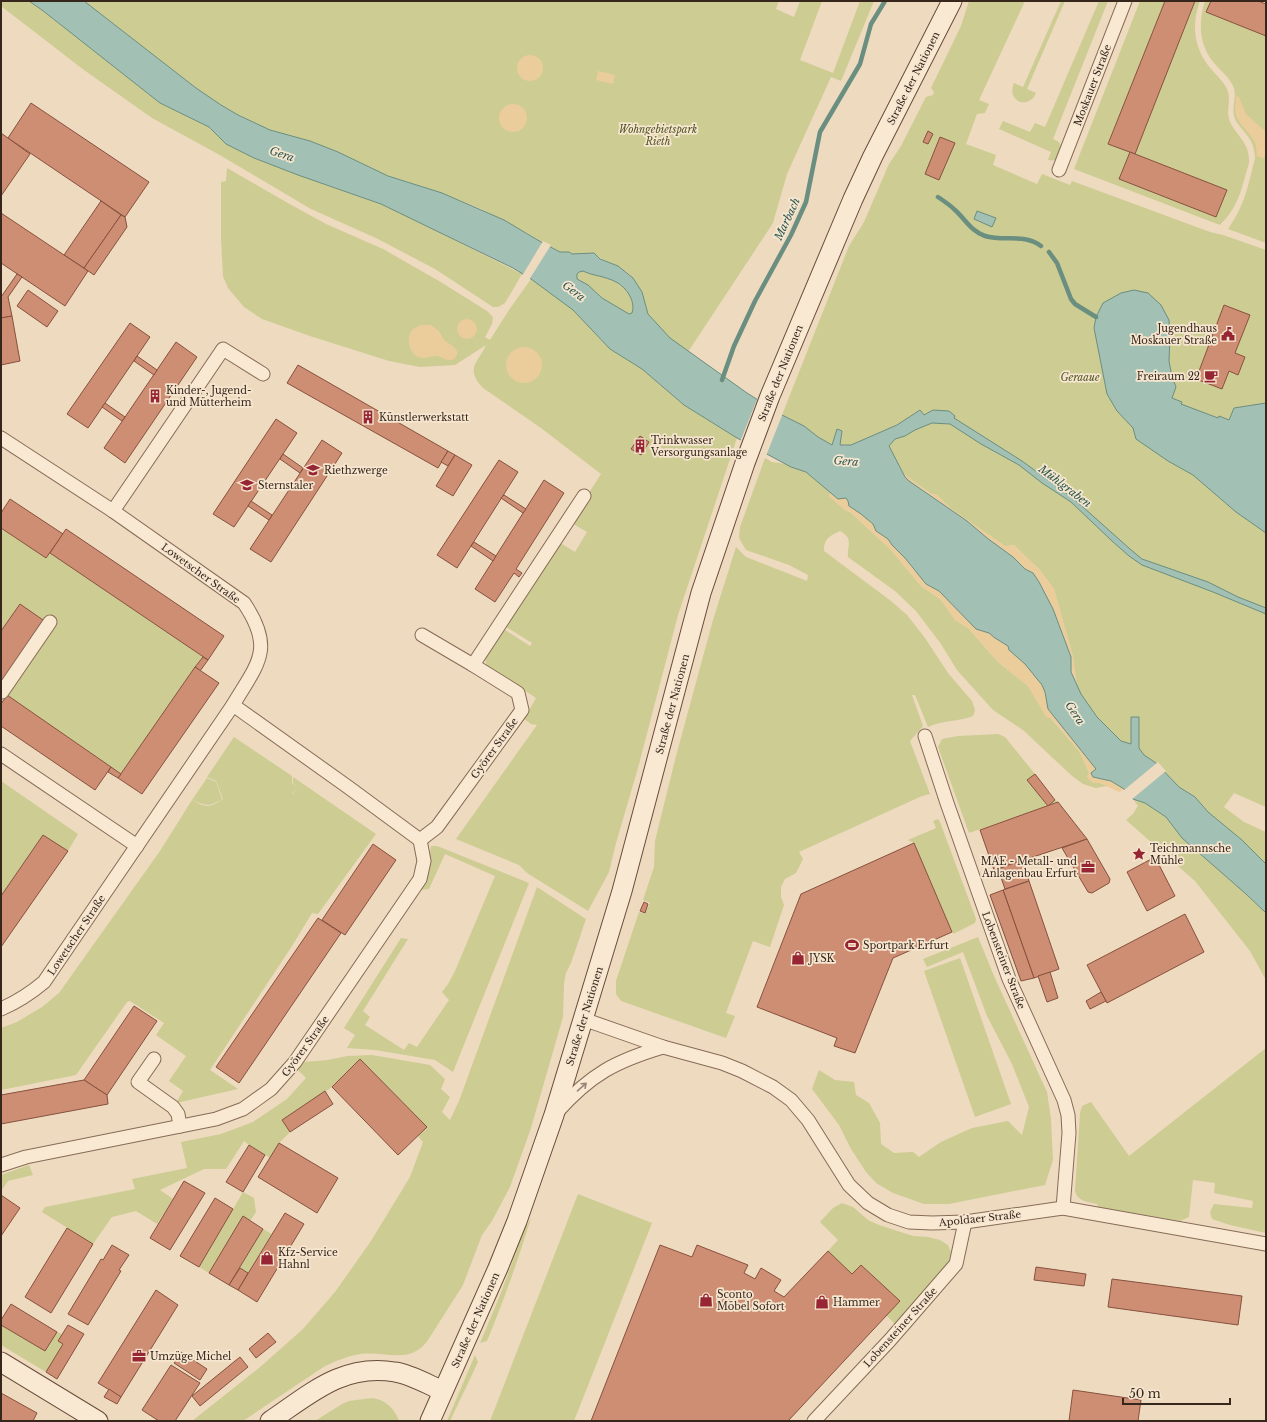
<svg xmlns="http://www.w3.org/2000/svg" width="1267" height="1422" viewBox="0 0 1267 1422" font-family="'Libre Baskerville',serif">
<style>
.green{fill:#cccc93}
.sand{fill:#ebcc9b}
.water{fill:#a3c0b4;stroke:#6a8e80;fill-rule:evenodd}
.pier{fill:#eedabf}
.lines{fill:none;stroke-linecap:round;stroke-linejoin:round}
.stream{stroke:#6a8e80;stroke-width:4.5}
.building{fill:#cd8e74;stroke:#87513d}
.minor-casing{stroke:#876b57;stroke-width:15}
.secondary-casing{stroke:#694c3b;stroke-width:21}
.minor{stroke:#f9e9d3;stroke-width:13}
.secondary{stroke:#f9e9d3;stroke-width:19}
.oneway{stroke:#988878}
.labels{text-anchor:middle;stroke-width:3.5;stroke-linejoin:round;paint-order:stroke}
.street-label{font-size:10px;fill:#37261c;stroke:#f6e6cf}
.park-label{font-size:10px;font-style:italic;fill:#4d5322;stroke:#f6e6cf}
.poi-label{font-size:10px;fill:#37261c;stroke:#f6e6cf;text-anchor:start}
.water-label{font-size:11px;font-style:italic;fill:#2b574f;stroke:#f6e6cf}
</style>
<rect width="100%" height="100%" fill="#eedabf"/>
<g class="green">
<polygon points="1,1 29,1 42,10 160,103 209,127 226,144 254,158 298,175 381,204 423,224 522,274 505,303 498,307 493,307 435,269 378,239 311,209 218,154 152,118 84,70 1,6"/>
<path d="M84,1H769L773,2L774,1H779L776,9L794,17L800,1H822L800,60L833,73L860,1H874L841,81L831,77L787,174L773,223L688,352C678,345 651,323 648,313C644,301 641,288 633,278C623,266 605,264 594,253L572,254L569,252H560L541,242L527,233L481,209L442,193L388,176L338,152L310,141L270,130L238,115L221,105L196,88Z"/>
<polygon points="969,1 1025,1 979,100 989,104 985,113 977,114 966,144 996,155 993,165 1037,184 1042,174 1070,185 1072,181 1210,232 1223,235 1266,250 1266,807 1234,793 1224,807 1244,822 1266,832 1266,864 1242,840 1208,812 1195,797 1179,787 1156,763 1144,755 1139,748 1139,717 1131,717 1131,744 1121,741 1097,717 1081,694 1077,686 1073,657 1054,589 1039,569 1014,545 1005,546 950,508 937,495 930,493 909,478 903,473 889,446 840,445 842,431 832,445 818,437 804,426 782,415 849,246 864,222 889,164 901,146 926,97 933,95 934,92 931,88 961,26"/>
<path d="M1061,1H1065L1027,89L1036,93C1029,110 1006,102 1014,83L1023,87Z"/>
<path d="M1099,1H1108L1053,139L1059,142L1062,148C1059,156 1058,162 1048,160L1051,152L999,129L1003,121L1030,132L1035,123L1045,127Z"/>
<path d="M1140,1H1165L1108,143L1130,152L1119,179L1216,217L1227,190L1135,154L1195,1H1200C1191,25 1194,50 1212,70C1217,76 1224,82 1227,89C1232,99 1225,112 1230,122C1238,138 1250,143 1249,163C1241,189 1240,205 1220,225L1074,169Z"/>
<path d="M1205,1H1211L1206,12L1266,36V243L1228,229C1245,205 1248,186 1255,158C1254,138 1246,136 1236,121C1230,110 1237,99 1234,88C1230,78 1222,72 1215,64C1199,46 1198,23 1205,1Z"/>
<path d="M227,168L286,202L326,224L383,249L439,281L487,311L493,317L492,324L485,337L490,340L509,310L531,279L573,310L610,349L642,369L684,405L737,438L678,615L638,768L616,843L609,872L588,911L527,873L519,865L456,839L537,725L531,724L524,719L536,698L486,665L485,655L502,628L530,646L532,643L503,625L559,542L575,552L587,532L572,523L585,499L601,474L541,428L483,388C465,368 477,364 486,345L455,365L420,367L389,361L310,336L262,319L244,307L228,288L223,276L221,238V182L226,181Z"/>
<path d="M583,271C593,276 605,276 616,282C626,287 636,301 632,313L629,314L602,298L588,285L577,279V274L579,272Z"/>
<path d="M765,458L772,462L786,464L791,467L806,472L830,492L829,496L845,510L850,512L890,549L921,586L940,599L955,620L968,628L998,662L1028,686L1041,707L1079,751L1094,783H1100L1107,786L1096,788L1083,784L1071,775L1023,730L993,710L957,670L941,644L916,611L895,591L848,557C847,544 854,539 840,531C830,536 824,538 824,551L891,601L907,615L925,638L948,673L972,701L975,710L973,716C958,722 942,720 928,727L915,695H912L923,726L910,741L930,794L922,796L799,852L803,859L796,873L785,879L781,887V897L784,905L770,947L753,941L726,1013L735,1016L726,1038L621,1001L616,994V981L639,912L645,914L650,903L643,900L654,867L655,841L676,756L713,620L736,547L746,557L807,581L808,575L789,565L746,550L739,538L740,527Z"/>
<polygon points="1,528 46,558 50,553 203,657 195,667 121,774 1,691 1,682 43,620 20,604 1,631"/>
<polygon points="998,734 1005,737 1035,774 1028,780 1047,805 1055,800 1058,802 969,833 938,747 942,739 958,736"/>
<path d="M234,737L292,776V783L297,788L293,793H291L293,794L297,788L293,783V777L376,834L318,914L312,913L292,946L210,1070L238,1089L176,1103L183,1091L169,1081L186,1056L156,1035L164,1023L130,1001L127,1002L76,1075L1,1090V1028L17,1022L42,1007L59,993L160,851L192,800C206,808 209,808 223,799L216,781L207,777Z"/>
<path d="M207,778L216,782L222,799C209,807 206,806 192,800Z"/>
<polygon points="1,781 78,834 68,851 43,835 1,896"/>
<polygon points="1133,799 1145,803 1166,817 1182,838 1246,894 1266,913 1266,980 1250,951 1195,881 1126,820 1133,814 1138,806"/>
<polygon points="938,819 940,822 976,919 975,923 953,934 914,843 908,840 936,828 933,821"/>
<polygon points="431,846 437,846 529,883 453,1072 435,1060 375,1050 347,1048 355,1035 344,1028 401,938 408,939 363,1011 370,1017 365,1025 404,1050 409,1043 417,1047 449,1000 442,992 448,984 455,971 495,876 445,854 429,889 421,890 417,888 429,864"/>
<path d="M537,887L586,919L571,963L566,973L564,983L563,1017L531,1128L510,1187L492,1221L482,1235L463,1285L428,1340C411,1365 385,1351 360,1354C348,1356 336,1361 325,1366L243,1421H192L259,1368L303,1329L335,1292L371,1241L410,1177L423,1142L418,1136L427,1127L360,1059L332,1087L282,1120L290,1132L279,1143L270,1158L249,1145L244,1141L226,1169H204L160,1190L173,1199L157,1224L136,1211L112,1217L93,1244L42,1212L45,1207L135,1189L132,1179L187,1168L181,1142L221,1134L253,1122L287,1099L306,1078L298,1070L304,1062L328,1060L347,1056L372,1055L430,1065L445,1079L441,1089L450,1097L442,1112L450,1120L459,1101Z"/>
<polygon points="978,937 994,976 1047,1092 1051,1119 1053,1160 1045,1185 949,1204 924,1204 893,1193 876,1183 866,1172 851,1149 839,1125 812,1089 819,1070 835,1080 854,1082 856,1095 869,1103 880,1123 881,1144 894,1153 913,1152 919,1157 941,1142 972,1128 1008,1121 1022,1135 1029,1107 1012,1064 987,1016 963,952 927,967 923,959"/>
<polygon points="960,958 1011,1104 975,1117 924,971"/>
<path d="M1266,1048V1233L1230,1225L1212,1219L1210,1212L1214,1204L1252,1208L1253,1201L1214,1193L1215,1183L1193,1180L1189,1217L1180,1221L1098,1207L1097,1204C1088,1202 1077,1201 1075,1191L1080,1113L1082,1106L1091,1102L1129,1156Z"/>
<polygon points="29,1165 33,1175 8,1181 1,1191 1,1175"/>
<polygon points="243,1192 254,1198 256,1212 250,1221 243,1217 209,1273 199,1267"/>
<polygon points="578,1194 652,1223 574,1421 490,1421"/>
<polygon points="842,1203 853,1207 868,1220 879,1225 913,1236 928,1237 940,1240 948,1245 951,1253 947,1266 897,1326 886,1315 899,1301 861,1265 852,1274 828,1251 838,1240 820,1222 833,1208"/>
<path d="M531,1218C518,1260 504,1300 487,1341L480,1343L501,1293L524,1230Z"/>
<polygon points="263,1229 272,1234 248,1273 240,1268"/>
<polygon points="1,1325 45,1351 57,1332 62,1334 58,1341 63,1344 46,1372 1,1345"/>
<polygon points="475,1355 478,1362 450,1421 447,1421"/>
<path d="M372,1398C386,1400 394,1408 399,1421H315L342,1404L349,1401Z"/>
</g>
<g class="sand">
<circle cx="530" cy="68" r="13"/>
<polygon points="598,71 615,75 613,84 596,80"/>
<path d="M1236,96L1239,97L1246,114L1266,132V156L1263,158L1257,156C1256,151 1257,146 1254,141C1249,131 1239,125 1236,115C1234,109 1236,102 1236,96Z"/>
<circle cx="513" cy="118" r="14"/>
<circle cx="467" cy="329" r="10"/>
<path d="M421,325H431L439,331L445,341L453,346L457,351V355L454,359C446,362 444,357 436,356C430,356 425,360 418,357C408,352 406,337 413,329C415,327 419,326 421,325Z"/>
<circle cx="524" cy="365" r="18"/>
<polygon points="903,473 921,487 930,493 937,495 950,508 1005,546 1014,545 1039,569 1054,589 1073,657 1077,686 1071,672 1071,657 1053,609 1039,582 1033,573 1025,569 1013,557 987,538 967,521 920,488 912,484 905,477"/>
<polygon points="830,492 838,499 846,497 870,522 873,524 876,531 888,539 892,545 903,555 912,568 929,586 939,591 976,629 989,633 995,638 1008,646 1009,650 1025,664 1042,685 1045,692 1048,709 1096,769 1093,777 1111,781 1124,789 1119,792 1100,783 1094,783 1090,781 1087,777 1089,772 1079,751 1052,719 1046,717 1028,686 998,662 968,628 955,620 940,599 921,586 890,549 850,512 845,510 829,496"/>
</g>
<g class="water">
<path d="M29,1H84L196,88L221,105L238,115L270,130L310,141L338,152L388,176L442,193L504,220L541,242L560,252H569L572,254L594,253L600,259L618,266L633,278L642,292L648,314L670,338L747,393L782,415L804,426L818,437L832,445L837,429L842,431L840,445H851L897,425L920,410L924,415L933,410L949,411L955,416L954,418L1022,461L1074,499L1130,549L1142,559L1208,582L1238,597L1266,608V614L1213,592L1142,565L1129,556L1112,541L1071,502L1042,483L1019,465L981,444L950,424L932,423L915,430L905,436L895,439L889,446L905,477L909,481L967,521L987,538L1013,557L1025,569L1033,573L1039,582L1053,609L1071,657V672L1081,694L1097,717L1121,741L1131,744V717H1139V748L1144,755L1156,763L1179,787L1195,797L1208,812L1242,840L1266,864V913L1246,894L1182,838L1166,817L1145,803L1133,799L1124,789L1111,781L1093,777L1091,773L1096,769L1048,709L1045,692L1042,685L1025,664L1009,650L1008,646L995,638L989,633L976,629L939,591L926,584L905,558L892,545L888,539L876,531L873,524L861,514L849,506L848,501L846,498L838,499L806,472L791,467L737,438L684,405L642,369L610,349L573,310L531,279L513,268L381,204L298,175L254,158L226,144L209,127L160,103L42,10ZM583,271C593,276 605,276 616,282C626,287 636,301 632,313L629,314L602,298L588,285L577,279V274L579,272Z"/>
<polygon points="977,211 996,218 992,227 974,219"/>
<polygon points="1134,290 1148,293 1161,305 1169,320 1170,336 1169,361 1172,377 1176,387 1172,398 1182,402 1181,404 1218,418 1219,416 1229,420 1234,408 1266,403 1266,533 1236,512 1193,475 1168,461 1136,439 1133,428 1117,411 1107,394 1094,328 1096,317 1103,303 1121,293"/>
</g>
<g class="pier">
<polygon points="543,241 551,245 529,280 522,276"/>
<polygon points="758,397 783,413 766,456 740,442"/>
<polygon points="1158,762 1166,771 1131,800 1123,791"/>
</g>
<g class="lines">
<g class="stream">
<path d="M938,197C944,201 950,205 955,210C965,219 972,232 985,236C1005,242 1023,233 1041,246"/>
<polyline points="1049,252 1057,263 1071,299 1075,304 1096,317"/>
<polyline points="722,380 734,346 755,301 791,235 806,202 820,132 860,64 871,24 885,1"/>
</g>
</g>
<g class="building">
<polygon points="1165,1 1195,1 1135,154 1108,144"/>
<polygon points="1211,1 1258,1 1266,4 1266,36 1206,12"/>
<polygon points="31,103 149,182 125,217 8,138"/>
<polygon points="928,131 933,134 928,144 923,142"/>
<polygon points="1,133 30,154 1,196"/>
<polygon points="940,137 955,143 939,180 925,174"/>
<polygon points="1130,152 1227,190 1216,217 1119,179"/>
<polygon points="101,201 121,215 84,268 64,255"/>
<polygon points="1,213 88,271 65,306 1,263"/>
<polygon points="121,215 125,217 127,227 94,275 84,268"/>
<polygon points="17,274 22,277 8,297 12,316 1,318 1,297"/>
<polygon points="28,290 58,311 47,327 17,306"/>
<polygon points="1224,305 1250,315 1235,353 1245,357 1238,375 1229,371 1222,389 1196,379"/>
<polygon points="12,316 20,361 1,365 1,318"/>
<polygon points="130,323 150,337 88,428 67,414"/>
<polygon points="176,342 197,357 125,463 104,448"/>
<polygon points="137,356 157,370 154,375 134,361"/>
<polygon points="298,365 448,451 438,468 287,383"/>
<polygon points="105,403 125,417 122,421 102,407"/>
<polygon points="276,419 297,433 234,527 213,514"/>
<polygon points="640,436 649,442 641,455 631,449"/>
<polygon points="322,440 342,453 271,562 250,549"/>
<polygon points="448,451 455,455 448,466 441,462"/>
<polygon points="283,454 303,468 300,473 280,459"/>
<polygon points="455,455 472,465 453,496 436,486"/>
<polygon points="499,460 518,472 457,568 437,555"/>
<polygon points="544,480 564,493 516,569 522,573 519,577 514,573 495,602 475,589"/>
<polygon points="504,495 526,509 523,513 501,498"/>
<polygon points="10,499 63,534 46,558 1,528 1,513"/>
<polygon points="251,501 272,515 269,520 248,506"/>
<polygon points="66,529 224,636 208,660 50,553"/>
<polygon points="474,542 496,556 493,561 471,546"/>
<polygon points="20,604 43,620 1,682 1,631"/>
<polygon points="203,657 208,660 200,671 195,667"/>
<polygon points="195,667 219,683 142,794 118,778"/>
<polygon points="7,695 111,767 95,790 1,726 1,704"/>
<polygon points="111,767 121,774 118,778 108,772"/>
<polygon points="1035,774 1055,800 1048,806 1027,780"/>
<polygon points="1058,802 1087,839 994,870 980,830"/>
<polygon points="43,835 68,851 1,947 1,896"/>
<polygon points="1087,839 1110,879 1109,883 1092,893 1088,892 1062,848"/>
<polygon points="914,843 952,932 893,958 855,1053 834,1046 837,1038 757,1007 801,894"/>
<polygon points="373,844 396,860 345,935 322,920"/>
<polygon points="1155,857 1175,896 1147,911 1127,872"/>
<polygon points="1022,860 1029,881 1005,889 998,869"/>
<polygon points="1029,881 1059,969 1034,978 1003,890"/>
<polygon points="1003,890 1034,978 1021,981 990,895"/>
<polygon points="644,902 648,904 645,913 640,911"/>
<polygon points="1185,914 1204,952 1107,1003 1087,965"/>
<polygon points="318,918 341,933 239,1083 216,1067"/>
<polygon points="1050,972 1058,998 1047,1002 1038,976"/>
<polygon points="1101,992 1106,1001 1090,1009 1086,1001"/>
<polygon points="134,1006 157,1021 107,1095 84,1080"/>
<polygon points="360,1059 427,1127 398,1155 332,1087"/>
<polygon points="84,1080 107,1095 108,1104 1,1124 1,1095"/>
<polygon points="325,1091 333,1104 290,1132 282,1120"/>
<polygon points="279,1143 338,1178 317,1213 258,1177"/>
<polygon points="249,1145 265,1155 243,1192 226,1182"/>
<polygon points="184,1181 205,1193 170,1250 150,1238"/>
<polygon points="1,1195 20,1208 1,1236"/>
<polygon points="215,1198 233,1209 199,1267 180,1256"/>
<polygon points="285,1213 304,1224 257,1302 238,1290"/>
<polygon points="243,1216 263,1229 229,1285 209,1273"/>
<polygon points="67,1228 93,1244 51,1313 25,1297"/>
<polygon points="112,1245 129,1255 119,1270 121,1271 88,1325 68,1314 101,1259 103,1260"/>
<polygon points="660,1245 692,1257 697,1245 748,1265 744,1273 755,1279 761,1268 781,1280 774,1291 784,1297 828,1251 852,1274 861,1265 900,1301 788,1421 591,1421"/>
<polygon points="1036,1267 1086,1274 1084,1286 1034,1280"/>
<polygon points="240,1268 248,1273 238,1290 229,1285"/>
<polygon points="1112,1279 1242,1296 1238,1325 1108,1307"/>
<polygon points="156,1290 178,1305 121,1397 98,1383"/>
<polygon points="11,1304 57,1332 45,1351 1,1325 1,1320"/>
<polygon points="68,1325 84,1334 57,1379 46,1372 63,1344 58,1341"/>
<polygon points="268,1333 276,1342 256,1358 249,1349"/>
<polygon points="181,1352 207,1369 200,1380 174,1363"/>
<polygon points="240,1357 248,1367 200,1406 192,1396"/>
<polygon points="171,1365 200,1383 175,1421 159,1421 142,1410"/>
<polygon points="109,1389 121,1397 117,1404 104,1397"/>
<polygon points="1073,1390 1141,1400 1138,1421 1069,1421"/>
<polygon points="1,1393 37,1413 33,1421 1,1421"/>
</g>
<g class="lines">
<g class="minor-casing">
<g id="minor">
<polyline points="1059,170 1125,1"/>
<path d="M1,438L113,511L244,603C275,649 258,663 233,705L44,982C31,993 17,1002 1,1009"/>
<polyline points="113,511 223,349 263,374"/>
<polyline points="422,635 473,665"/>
<polyline points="2,692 50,622"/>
<polyline points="925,736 947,803 1009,979 1064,1100 1068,1115 1069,1133 1063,1208"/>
<polyline points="1,754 137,846"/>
<polyline points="420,840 437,827 522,710 518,693 473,665 584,496"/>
<polyline points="583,1019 663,1047 722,1063 742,1071 773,1087 791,1100 808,1120 849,1185 868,1203 888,1215 909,1222 932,1223 965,1222 1063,1208 1266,1244"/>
<polyline points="154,1059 138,1082 173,1107 178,1114 180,1126"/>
<path d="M557,1112C591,1074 616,1061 663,1047"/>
<polyline points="1,1165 26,1157 216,1119 243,1109 271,1089 295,1062 420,879 424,861 420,840 348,787 233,705"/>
<polyline points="814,1421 890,1340 956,1264 965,1222"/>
</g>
</g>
<g class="secondary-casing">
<g id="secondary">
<polyline points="1,1362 98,1421"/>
<path d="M270,1421C310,1394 343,1363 395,1372C410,1374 429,1385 443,1391"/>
<polyline points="430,1421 498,1268 517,1221 554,1115 622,891 701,593 745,463 770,396 853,199 873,156 952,1"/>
</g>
</g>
<use href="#minor" class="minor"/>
<use href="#secondary" class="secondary"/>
</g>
<defs><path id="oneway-shaft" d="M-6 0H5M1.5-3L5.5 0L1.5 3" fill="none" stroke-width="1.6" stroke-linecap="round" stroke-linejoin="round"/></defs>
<use class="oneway" href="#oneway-shaft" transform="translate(582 1087) rotate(-41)"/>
<defs>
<g id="civic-bare" transform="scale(1.08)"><path d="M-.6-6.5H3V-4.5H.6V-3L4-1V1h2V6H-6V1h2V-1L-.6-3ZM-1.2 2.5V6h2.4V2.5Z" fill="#972635" stroke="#f6e6cf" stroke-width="2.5" paint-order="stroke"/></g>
<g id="cafe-bare" transform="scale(1.08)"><path d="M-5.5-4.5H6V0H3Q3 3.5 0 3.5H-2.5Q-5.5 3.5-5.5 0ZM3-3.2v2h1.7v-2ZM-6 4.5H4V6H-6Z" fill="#972635" stroke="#f6e6cf" stroke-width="2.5" paint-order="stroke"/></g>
<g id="building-bare" transform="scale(1.08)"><path d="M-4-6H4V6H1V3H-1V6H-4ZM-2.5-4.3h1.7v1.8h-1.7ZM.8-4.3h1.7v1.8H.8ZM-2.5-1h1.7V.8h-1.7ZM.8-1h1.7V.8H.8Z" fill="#972635" stroke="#f6e6cf" stroke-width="2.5" paint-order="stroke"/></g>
<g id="school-bare" transform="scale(1.08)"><path d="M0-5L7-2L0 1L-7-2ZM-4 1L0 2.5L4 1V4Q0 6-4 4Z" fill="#972635" stroke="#f6e6cf" stroke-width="2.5" paint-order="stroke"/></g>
<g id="sight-bare" transform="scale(1.08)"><path d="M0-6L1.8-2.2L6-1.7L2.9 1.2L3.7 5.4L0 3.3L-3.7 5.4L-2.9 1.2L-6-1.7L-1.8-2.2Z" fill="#972635" stroke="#f6e6cf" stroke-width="2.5" paint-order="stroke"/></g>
<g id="office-bare" transform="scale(1.08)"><path d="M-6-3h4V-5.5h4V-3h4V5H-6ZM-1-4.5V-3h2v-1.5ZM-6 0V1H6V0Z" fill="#972635" stroke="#f6e6cf" stroke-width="2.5" paint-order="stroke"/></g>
<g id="stadium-bare" transform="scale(1.08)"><path d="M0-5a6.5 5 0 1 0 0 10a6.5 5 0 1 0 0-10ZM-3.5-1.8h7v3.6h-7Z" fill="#972635" stroke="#f6e6cf" stroke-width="2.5" paint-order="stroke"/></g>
<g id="shop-bare" transform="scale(1.08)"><path d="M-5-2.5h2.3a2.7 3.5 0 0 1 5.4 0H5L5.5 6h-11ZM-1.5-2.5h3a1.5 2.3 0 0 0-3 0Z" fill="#972635" stroke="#f6e6cf" stroke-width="2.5" paint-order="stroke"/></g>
</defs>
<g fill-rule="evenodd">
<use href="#civic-bare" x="1228" y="334"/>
<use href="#cafe-bare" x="1211" y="376"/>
<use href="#building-bare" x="155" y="396"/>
<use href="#building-bare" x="368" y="417"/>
<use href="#building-bare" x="640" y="446"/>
<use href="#school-bare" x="313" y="470"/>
<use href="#school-bare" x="247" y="485"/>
<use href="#sight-bare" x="1139" y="854"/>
<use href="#office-bare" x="1088" y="867"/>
<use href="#stadium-bare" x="852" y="945"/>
<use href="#shop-bare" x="798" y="958"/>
<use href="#shop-bare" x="267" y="1258"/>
<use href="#shop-bare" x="706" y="1300"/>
<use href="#shop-bare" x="822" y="1302"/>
<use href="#office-bare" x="139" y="1356"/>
</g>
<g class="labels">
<g class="street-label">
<text transform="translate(913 78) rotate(-63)" y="4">Straße der Nationen</text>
<text transform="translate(1092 85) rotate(-69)" y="4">Moskauer Straße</text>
<text transform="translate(780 373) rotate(-68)" y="4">Straße der Nationen</text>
<text transform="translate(201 573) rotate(36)" y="4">Lowetscher Straße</text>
<text transform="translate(672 704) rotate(-75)" y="4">Straße der Nationen</text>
<text transform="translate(494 748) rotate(-54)" y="4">Györer Straße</text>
<text transform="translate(76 935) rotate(-56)" y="4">Lowetscher Straße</text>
<text transform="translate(1004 960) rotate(69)" y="4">Lobensteiner Straße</text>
<text transform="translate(584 1016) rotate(-73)" y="4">Straße der Nationen</text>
<text transform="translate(305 1046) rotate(-54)" y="4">Györer Straße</text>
<text transform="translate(980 1218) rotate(-6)" y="4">Apoldaer Straße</text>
<text transform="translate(475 1320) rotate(-66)" y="4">Straße der Nationen</text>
<text transform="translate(900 1327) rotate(-48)" y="4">Lobensteiner Straße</text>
</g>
<g class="park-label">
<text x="658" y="133">Wohngebietspark<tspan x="658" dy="12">Rieth</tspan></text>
<text x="1080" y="381">Geraaue</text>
</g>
<g class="poi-label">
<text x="1217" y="332" text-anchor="end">Jugendhaus<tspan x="1217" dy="12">Moskauer Straße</tspan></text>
<text x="1200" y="380" text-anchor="end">Freiraum 22</text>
<text x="166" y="394">Kinder-, Jugend-<tspan x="166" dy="12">und Mütterheim</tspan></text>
<text x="379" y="421">Künstlerwerkstatt</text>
<text x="651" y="444">Trinkwasser<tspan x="651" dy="12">Versorgungsanlage</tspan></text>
<text x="324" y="474">Riethzwerge</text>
<text x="258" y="489">Sternstaler</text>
<text x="1150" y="852">Teichmannsche<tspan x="1150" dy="12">Mühle</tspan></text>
<text x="1077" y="865" text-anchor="end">MAE - Metall- und<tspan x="1077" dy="12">Anlagenbau Erfurt</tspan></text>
<text x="863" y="949">Sportpark Erfurt</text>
<text x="809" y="962">JYSK</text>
<text x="278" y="1256">Kfz-Service<tspan x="278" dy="12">Hahnl</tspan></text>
<text x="717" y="1298">Sconto<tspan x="717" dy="12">Möbel Sofort</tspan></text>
<text x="833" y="1306">Hammer</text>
<text x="150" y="1360">Umzüge Michel</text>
</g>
<g class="water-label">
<text transform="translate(282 154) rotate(19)" y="4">Gera</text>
<text transform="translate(787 219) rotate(-65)" y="4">Marbach</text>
<text transform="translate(574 291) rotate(37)" y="4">Gera</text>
<text transform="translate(846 461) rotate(5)" y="4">Gera</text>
<text transform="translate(1065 486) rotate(37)" y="4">Mühlgraben</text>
<text transform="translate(1075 713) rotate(56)" y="4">Gera</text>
</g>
</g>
<rect width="1267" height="1422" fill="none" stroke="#37261c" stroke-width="4"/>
<path d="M1123 1398v6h107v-6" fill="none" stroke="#37261c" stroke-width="2"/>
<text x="1129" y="1398" font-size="12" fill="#37261c" stroke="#f6e6cf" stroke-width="3" paint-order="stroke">50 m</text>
</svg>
